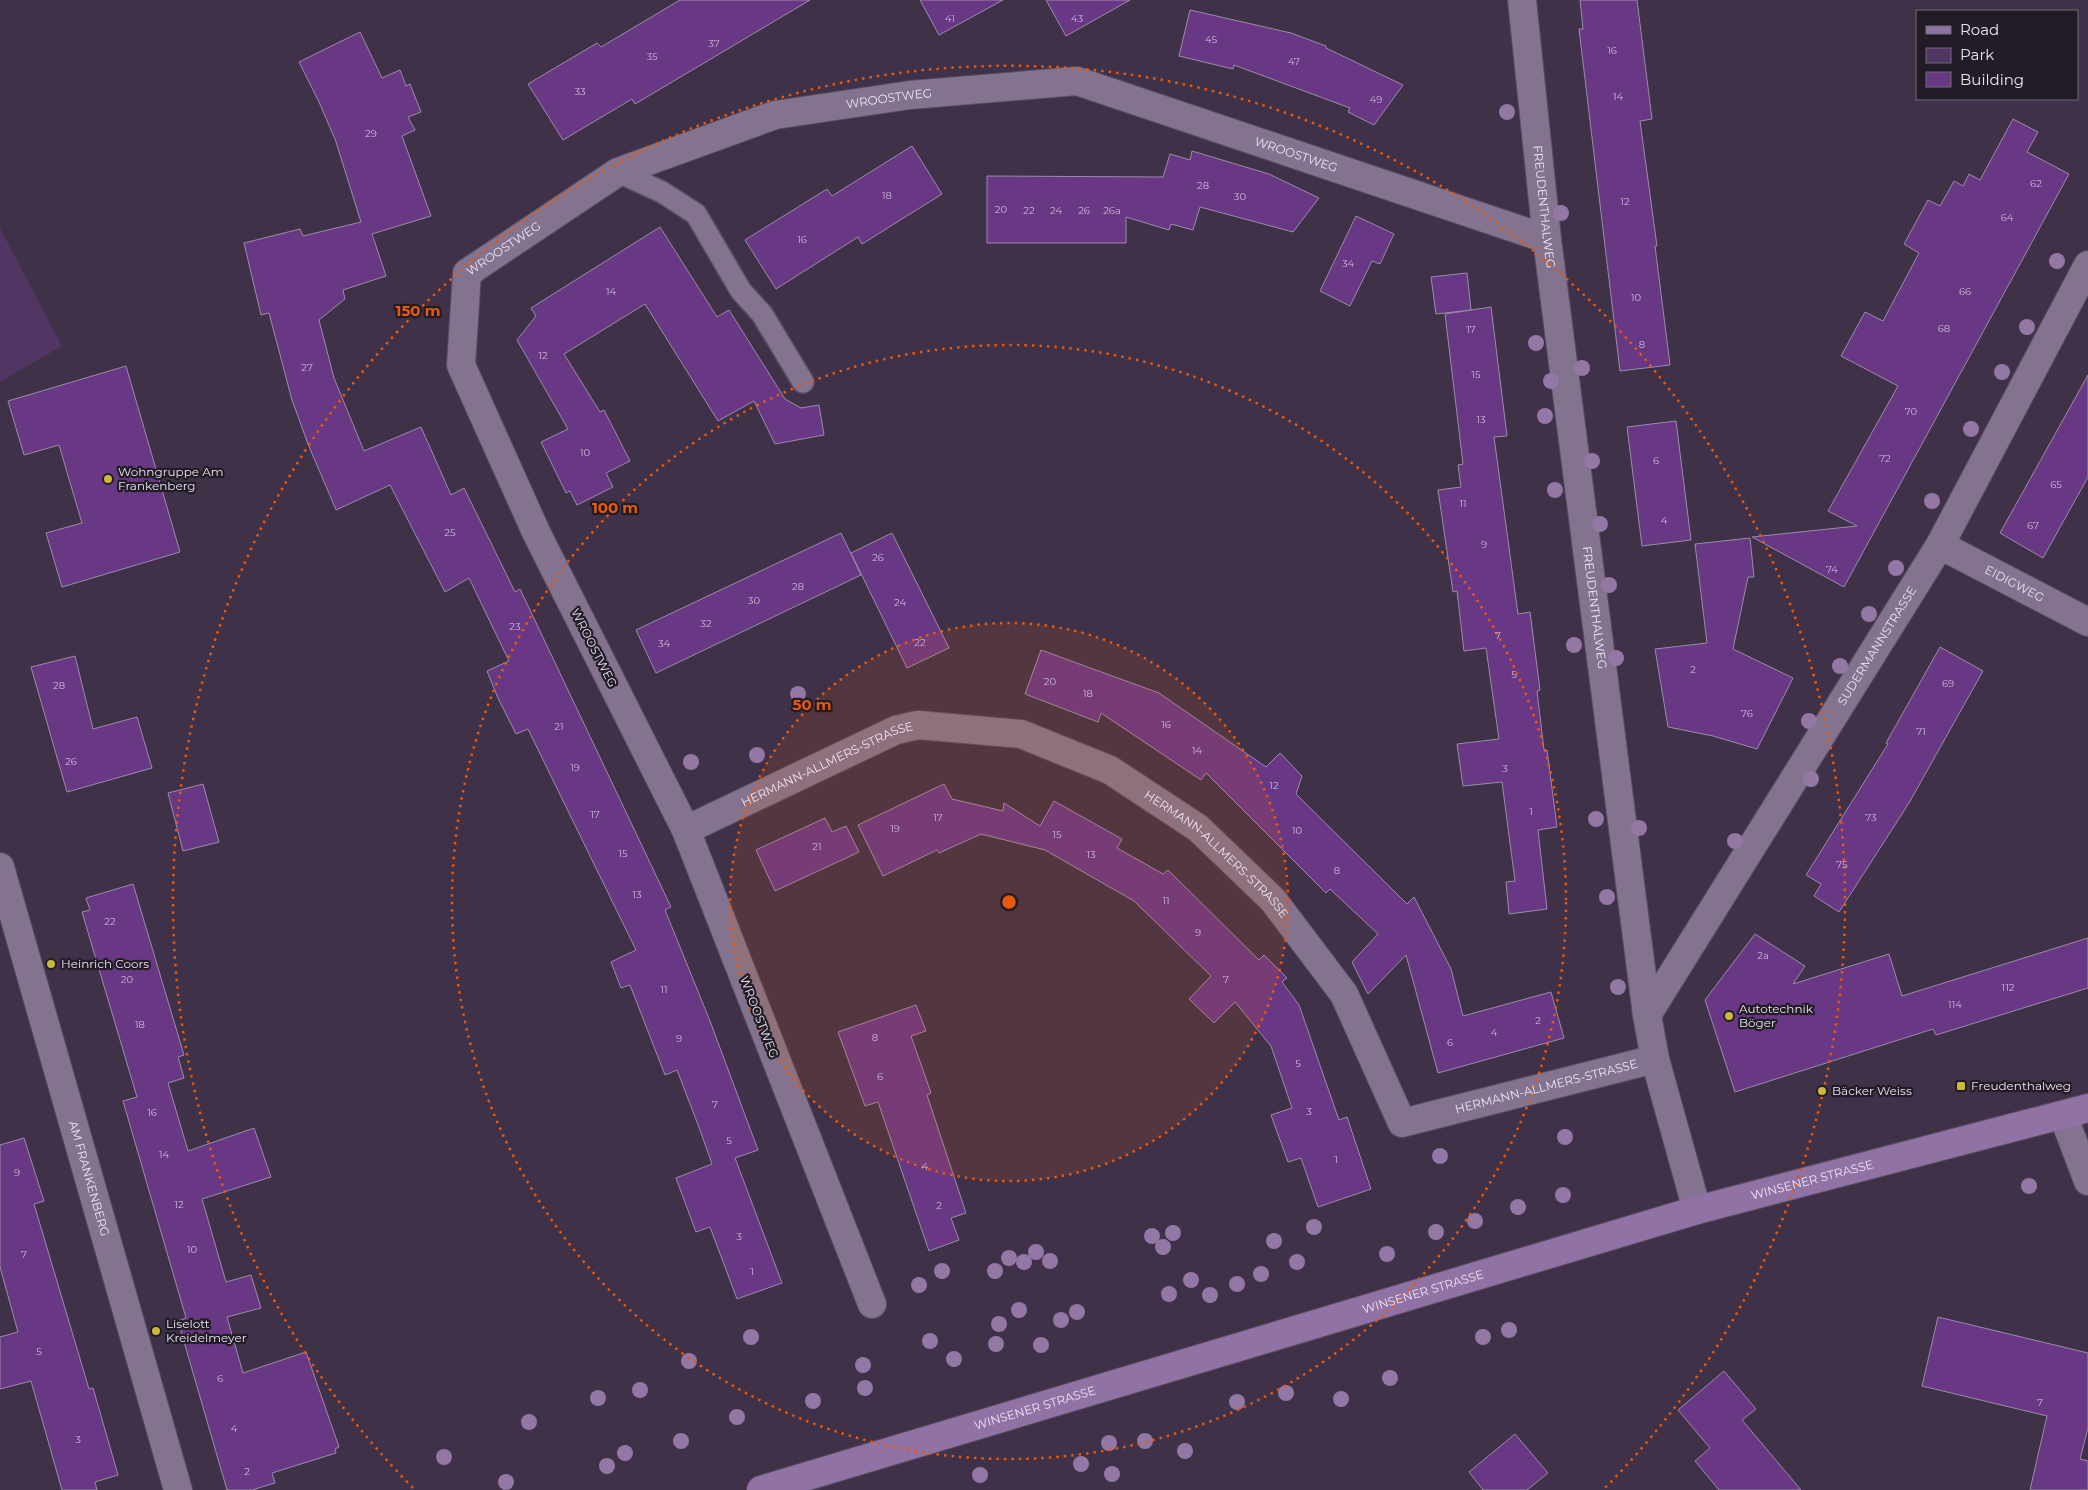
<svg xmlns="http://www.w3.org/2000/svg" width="2088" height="1490" viewBox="0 0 2088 1490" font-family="Montserrat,sans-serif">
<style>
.green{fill:#513563}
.building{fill:#683884;stroke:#9c8ca8}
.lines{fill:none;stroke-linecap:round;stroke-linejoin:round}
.lane-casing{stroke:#594d61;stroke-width:24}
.street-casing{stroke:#594d61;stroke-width:30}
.secondary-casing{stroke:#594d61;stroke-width:30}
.lane{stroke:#83738e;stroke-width:21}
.street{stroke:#83738e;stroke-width:28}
.secondary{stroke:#9073a4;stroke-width:28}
.tree{fill:#9378a5}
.ring{fill:none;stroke:#e8590c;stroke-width:2.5;stroke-dasharray:2.5 5}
.poi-dot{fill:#cbba39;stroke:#221c26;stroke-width:2}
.labels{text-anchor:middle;stroke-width:4.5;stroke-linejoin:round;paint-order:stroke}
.number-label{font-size:10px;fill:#cbb8d6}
.street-label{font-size:12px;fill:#ece3f2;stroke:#221c26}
.poi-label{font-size:12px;fill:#ece3f2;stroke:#221c26;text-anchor:start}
.centre{fill:#e8590c;stroke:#221c26;stroke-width:2.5}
.ring-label{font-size:15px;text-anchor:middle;font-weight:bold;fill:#e8590c;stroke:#221c26;stroke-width:4.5;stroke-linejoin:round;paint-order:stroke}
</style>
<rect width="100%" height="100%" fill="#3f3148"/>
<polygon class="green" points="0,228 62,346 0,382"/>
<g class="building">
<polygon points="680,0 810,0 635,104 632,99 563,140 528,84 597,43 601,47"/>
<polygon points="920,0 1003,0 939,35"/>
<polygon points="1046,0 1130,0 1066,36"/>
<polygon points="1580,0 1637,0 1652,119 1640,121 1657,246 1655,246 1670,365 1620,371 1579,29 1583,29"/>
<polygon points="1190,10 1291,33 1326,46 1326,48 1403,85 1374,125 1348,112 1350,108 1234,65 1233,69 1179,56"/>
<polygon points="360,32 382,78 400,70 406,86 410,84 421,112 408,117 415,130 402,136 431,216 372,234 386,276 343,290 345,299 319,320 334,378 364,451 421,427 451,495 464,488 515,592 520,589 671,907 665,910 710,1021 758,1150 735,1158 782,1283 737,1299 710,1227 696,1232 676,1178 712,1164 700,1130 677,1070 665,1075 630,985 621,988 611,962 636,950 528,729 516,734 498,698 487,671 509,661 469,578 445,592 390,485 336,510 308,444 292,400 269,313 261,315 244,243 300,229 303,236 361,222 335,139 319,102 299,62"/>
<polygon points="2013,119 2038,132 2027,152 2069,174 1844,587 1752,537 1857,526 1828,511 1898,386 1841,356 1865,312 1883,321 1919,253 1904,244 1928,200 1940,206 1954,181 1963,186 1969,174 1980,180"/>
<polygon points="912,146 942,194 862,244 858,237 776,289 745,240 827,189 832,196"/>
<polygon points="1192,151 1269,174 1319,198 1293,232 1200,207 1193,230 1171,224 1169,230 1126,217 1126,243 987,243 987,176 1163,177 1170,154 1190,160"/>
<polygon points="1356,216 1394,234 1380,264 1372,261 1350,306 1320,291"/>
<polygon points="660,227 717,317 729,310 785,399 801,408 819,405 824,435 775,444 754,401 718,421 645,304 564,354 600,412 604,410 630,461 606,473 613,487 577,505 570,491 566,493 541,442 568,429 517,340 536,316 531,308"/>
<polygon points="1467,273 1471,310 1436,314 1431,277"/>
<polygon points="1491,307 1507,436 1494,437 1518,614 1530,612 1540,690 1537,691 1544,750 1547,750 1557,827 1538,830 1547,909 1509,914 1506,882 1515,881 1502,782 1463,786 1457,744 1499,739 1486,648 1464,651 1457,591 1453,592 1438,490 1461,487 1458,465 1463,464 1445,314"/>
<polygon points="126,366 180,552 62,587 46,533 82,523 59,445 24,455 8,401"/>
<polygon points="2088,375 2088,477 2043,558 2000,533"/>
<polygon points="1676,421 1691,540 1642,546 1627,427"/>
<polygon points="841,533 861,575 656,673 636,630"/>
<polygon points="892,533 949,648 907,668 851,553"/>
<polygon points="1750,538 1754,577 1748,577 1733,649 1793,678 1757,749 1713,736 1668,727 1655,649 1707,643 1695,544"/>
<polygon points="1940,647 1983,671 1909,803 1839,912 1814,896 1821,884 1806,875 1888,744 1886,743"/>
<polygon points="1041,650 1159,693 1266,767 1280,753 1302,776 1296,794 1407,904 1414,897 1451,969 1463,1016 1551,992 1564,1038 1438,1073 1406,955 1368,994 1352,962 1378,934 1330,889 1326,893 1206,773 1201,780 1101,713 1098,722 1025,694"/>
<polygon points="75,656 93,729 137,717 152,768 67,792 31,667"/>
<polygon points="203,784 219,842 183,851 168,793"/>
<polygon points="944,784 952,799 1003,811 1004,803 1040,826 1054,801 1122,839 1117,848 1163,874 1168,870 1259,960 1264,955 1287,978 1282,982 1299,1005 1339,1120 1347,1117 1371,1189 1318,1207 1301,1158 1288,1162 1271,1115 1292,1108 1271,1046 1235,1002 1214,1023 1189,999 1211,976 1134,901 1045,850 981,834 939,853 937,850 883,876 858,825"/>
<polygon points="825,818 832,832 846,826 859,852 775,891 756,850"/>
<polygon points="133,884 184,1055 178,1057 184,1078 168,1083 188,1151 254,1128 271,1177 202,1199 226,1282 251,1275 261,1308 227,1317 243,1373 306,1352 339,1447 335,1449 336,1453 272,1473 275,1483 252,1490 227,1490 218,1459 178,1321 186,1318 123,1101 137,1097 82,912 90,910 86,898"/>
<polygon points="1755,934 1805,966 1793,984 1889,954 1902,996 2088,938 2088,988 1936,1035 1933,1029 1735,1092 1705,1000"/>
<polygon points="916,1005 926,1031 911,1036 931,1093 927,1095 966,1213 951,1218 959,1240 929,1251 878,1102 865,1106 838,1032"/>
<polygon points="24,1138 44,1201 34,1204 89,1389 93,1388 118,1475 95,1482 97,1490 62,1490 31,1381 0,1389 0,1337 18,1332 0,1267 0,1145"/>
<polygon points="1938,1317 2088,1353 2088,1428 2080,1459 2088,1461 2088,1490 2030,1490 2047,1416 1922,1386"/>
<polygon points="1724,1371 1756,1409 1742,1420 1801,1490 1719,1490 1695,1461 1710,1448 1678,1410"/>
<polygon points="1515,1434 1548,1473 1527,1490 1483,1490 1469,1472"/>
</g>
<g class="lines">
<g class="lane-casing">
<polyline id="lane" points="618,172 662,192 696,214 741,291 762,314 803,382"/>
</g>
<g class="street-casing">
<g id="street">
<path id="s1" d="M1522,0L1547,239L1647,1015L1655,1059L1697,1210"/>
<path id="s2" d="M1940,545L2088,622"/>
<path id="s3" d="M686,830L896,730L918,725L1021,734L1110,770L1198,828L1273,900L1344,994L1402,1123L1655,1059"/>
<path id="s4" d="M0,867L178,1490"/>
<path id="s5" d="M1647,1015L1940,545L2088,265"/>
<polyline points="2063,1115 2088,1181"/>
<path id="s6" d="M872,1304L686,830L536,532L461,365L467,273L618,172L775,115L910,95L1077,81L1547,239"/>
</g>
</g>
<g class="secondary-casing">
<g id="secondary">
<path id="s7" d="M761,1490L1697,1210L2088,1108"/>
</g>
</g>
<use href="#lane" class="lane"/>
<use href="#street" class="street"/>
<use href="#secondary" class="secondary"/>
</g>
<g class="tree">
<circle cx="1507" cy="112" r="8"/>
<circle cx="1561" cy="213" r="8"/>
<circle cx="2057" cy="261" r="8"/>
<circle cx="2027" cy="327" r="8"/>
<circle cx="1536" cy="343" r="8"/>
<circle cx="1582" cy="368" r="8"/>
<circle cx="2002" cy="372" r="8"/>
<circle cx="1551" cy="381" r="8"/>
<circle cx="1545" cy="416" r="8"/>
<circle cx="1971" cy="429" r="8"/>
<circle cx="1592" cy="461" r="8"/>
<circle cx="1555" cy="490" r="8"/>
<circle cx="1932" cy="501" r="8"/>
<circle cx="1600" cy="524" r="8"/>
<circle cx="1896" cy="568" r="8"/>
<circle cx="1609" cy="585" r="8"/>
<circle cx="1869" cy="614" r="8"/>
<circle cx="1574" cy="645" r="8"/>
<circle cx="1616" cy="658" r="8"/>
<circle cx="1840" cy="666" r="8"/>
<circle cx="798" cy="694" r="8"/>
<circle cx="1809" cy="721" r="8"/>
<circle cx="757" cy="755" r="8"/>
<circle cx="691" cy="762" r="8"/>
<circle cx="1811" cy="779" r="8"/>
<circle cx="1596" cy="819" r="8"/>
<circle cx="1639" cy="828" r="8"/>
<circle cx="1735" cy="841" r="8"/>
<circle cx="1607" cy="897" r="8"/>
<circle cx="1618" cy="987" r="8"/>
<circle cx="1565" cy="1137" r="8"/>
<circle cx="1440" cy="1156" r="8"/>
<circle cx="2029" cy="1186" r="8"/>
<circle cx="1563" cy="1195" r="8"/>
<circle cx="1518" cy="1207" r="8"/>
<circle cx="1475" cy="1221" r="8"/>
<circle cx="1314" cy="1227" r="8"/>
<circle cx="1436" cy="1232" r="8"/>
<circle cx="1173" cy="1233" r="8"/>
<circle cx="1152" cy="1236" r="8"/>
<circle cx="1274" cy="1241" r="8"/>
<circle cx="1163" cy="1247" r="8"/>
<circle cx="1036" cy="1252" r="8"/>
<circle cx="1387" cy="1254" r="8"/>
<circle cx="1009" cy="1258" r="8"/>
<circle cx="1050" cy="1261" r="8"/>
<circle cx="1024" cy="1262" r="8"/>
<circle cx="1297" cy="1262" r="8"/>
<circle cx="942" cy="1271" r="8"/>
<circle cx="995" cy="1271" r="8"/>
<circle cx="1261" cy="1274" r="8"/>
<circle cx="1191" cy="1280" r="8"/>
<circle cx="1237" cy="1284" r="8"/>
<circle cx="919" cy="1285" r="8"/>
<circle cx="1169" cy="1294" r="8"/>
<circle cx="1210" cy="1295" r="8"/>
<circle cx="1019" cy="1310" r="8"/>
<circle cx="1077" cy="1312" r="8"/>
<circle cx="1061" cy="1320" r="8"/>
<circle cx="999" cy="1324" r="8"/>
<circle cx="1509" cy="1330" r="8"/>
<circle cx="751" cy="1337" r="8"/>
<circle cx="1483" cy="1337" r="8"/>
<circle cx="930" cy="1341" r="8"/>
<circle cx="996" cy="1344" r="8"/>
<circle cx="1041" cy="1345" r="8"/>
<circle cx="954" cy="1359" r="8"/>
<circle cx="689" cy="1361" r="8"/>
<circle cx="863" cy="1365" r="8"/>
<circle cx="1390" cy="1378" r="8"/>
<circle cx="865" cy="1388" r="8"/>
<circle cx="640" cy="1390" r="8"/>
<circle cx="1286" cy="1393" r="8"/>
<circle cx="598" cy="1398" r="8"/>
<circle cx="1341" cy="1399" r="8"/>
<circle cx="813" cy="1401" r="8"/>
<circle cx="1237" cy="1402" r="8"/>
<circle cx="737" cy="1417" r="8"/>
<circle cx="529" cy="1422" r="8"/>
<circle cx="681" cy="1441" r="8"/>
<circle cx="1145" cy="1441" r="8"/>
<circle cx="1109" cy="1443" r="8"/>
<circle cx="1185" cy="1451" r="8"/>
<circle cx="625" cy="1453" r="8"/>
<circle cx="444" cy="1457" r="8"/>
<circle cx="1081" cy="1464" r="8"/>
<circle cx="607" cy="1466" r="8"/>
<circle cx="1112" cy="1474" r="8"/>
<circle cx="980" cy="1475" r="8"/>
<circle cx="506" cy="1482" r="8"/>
</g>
<circle cx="1009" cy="902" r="279" fill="#e8590c" fill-opacity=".12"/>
<g class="ring">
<circle cx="1009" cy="902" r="279"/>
<circle cx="1009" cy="902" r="557"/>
<path d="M413 1488A836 836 0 1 1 1605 1488"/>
</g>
<g class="poi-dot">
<circle cx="108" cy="479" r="5"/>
<circle cx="51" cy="964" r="5"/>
<circle cx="1729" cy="1016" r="5"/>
<rect x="1956" y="1081" width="10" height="10" rx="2.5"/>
<circle cx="1822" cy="1091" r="5"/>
<circle cx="156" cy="1331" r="5"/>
</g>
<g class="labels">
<g class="number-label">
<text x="950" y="22">41</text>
<text x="1077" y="22">43</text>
<text x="1211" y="43">45</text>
<text x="714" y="47">37</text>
<text x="1612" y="54">16</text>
<text x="652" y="60">35</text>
<text x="1294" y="65">47</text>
<text x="580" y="95">33</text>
<text x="1618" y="100">14</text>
<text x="1376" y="103">49</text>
<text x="371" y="137">29</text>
<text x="2036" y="187">62</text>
<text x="1203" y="189">28</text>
<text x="887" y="199">18</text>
<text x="1240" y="200">30</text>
<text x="1625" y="205">12</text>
<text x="1001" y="213">20</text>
<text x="1029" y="214">22</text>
<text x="1056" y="214">24</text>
<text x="1084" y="214">26</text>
<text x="1112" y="214">26a</text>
<text x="2007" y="221">64</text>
<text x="802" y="243">16</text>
<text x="1348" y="267">34</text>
<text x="611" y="295">14</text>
<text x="1965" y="295">66</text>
<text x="1636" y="301">10</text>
<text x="1944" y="332">68</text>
<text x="1471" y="333">17</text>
<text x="1642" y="348">8</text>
<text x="543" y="359">12</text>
<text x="307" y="371">27</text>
<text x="1476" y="378">15</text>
<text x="1911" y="415">70</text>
<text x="1481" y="423">13</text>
<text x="585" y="456">10</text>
<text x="1885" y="462">72</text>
<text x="1656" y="464">6</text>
<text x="2056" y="488">65</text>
<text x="1463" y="507">11</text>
<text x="1664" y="524">4</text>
<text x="2033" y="529">67</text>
<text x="450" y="536">25</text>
<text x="1484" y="548">9</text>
<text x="878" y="561">26</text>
<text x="1832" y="573">74</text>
<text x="798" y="590">28</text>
<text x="754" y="604">30</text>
<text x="900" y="606">24</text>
<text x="706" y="627">32</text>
<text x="515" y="630">23</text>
<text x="1498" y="639">7</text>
<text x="920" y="646">22</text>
<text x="664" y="647">34</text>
<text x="1693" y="673">2</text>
<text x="1514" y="678">5</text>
<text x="1050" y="685">20</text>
<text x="1948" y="687">69</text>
<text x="59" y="689">28</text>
<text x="1088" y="697">18</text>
<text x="1747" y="717">76</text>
<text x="1166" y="728">16</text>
<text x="559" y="730">21</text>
<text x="1921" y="735">71</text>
<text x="1197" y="754">14</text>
<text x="71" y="765">26</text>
<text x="575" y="771">19</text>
<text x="1505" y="772">3</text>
<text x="1274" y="789">12</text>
<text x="1531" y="815">1</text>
<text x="595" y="818">17</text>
<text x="938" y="821">17</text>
<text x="1871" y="821">73</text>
<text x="895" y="832">19</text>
<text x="1297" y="834">10</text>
<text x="1057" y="838">15</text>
<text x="817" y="850">21</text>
<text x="623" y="857">15</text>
<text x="1091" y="858">13</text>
<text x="1842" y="868">75</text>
<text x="1337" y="874">8</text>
<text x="637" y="898">13</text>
<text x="1166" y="904">11</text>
<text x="110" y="925">22</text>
<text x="1198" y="936">9</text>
<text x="1763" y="959">2a</text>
<text x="127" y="983">20</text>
<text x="1226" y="983">7</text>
<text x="2008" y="991">112</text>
<text x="664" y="993">11</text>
<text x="1955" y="1008">114</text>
<text x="1538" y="1024">2</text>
<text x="140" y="1028">18</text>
<text x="1494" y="1036">4</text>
<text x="875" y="1041">8</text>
<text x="679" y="1042">9</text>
<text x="1450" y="1046">6</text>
<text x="1298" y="1067">5</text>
<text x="880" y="1080">6</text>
<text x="715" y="1108">7</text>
<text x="1309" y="1115">3</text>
<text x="152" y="1116">16</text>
<text x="729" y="1144">5</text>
<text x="164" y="1158">14</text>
<text x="1336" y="1163">1</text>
<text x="925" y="1170">4</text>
<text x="17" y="1176">9</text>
<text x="179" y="1208">12</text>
<text x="939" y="1209">2</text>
<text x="739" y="1240">3</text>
<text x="192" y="1253">10</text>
<text x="24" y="1258">7</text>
<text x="752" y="1275">1</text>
<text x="39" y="1355">5</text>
<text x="220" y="1382">6</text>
<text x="2040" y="1406">7</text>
<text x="234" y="1432">4</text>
<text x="78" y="1443">3</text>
<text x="247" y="1475">2</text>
</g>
<g class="street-label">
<text dy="4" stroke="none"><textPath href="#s6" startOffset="1582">WROOSTWEG</textPath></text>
<text dy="4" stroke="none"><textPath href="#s6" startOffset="2002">WROOSTWEG</textPath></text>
<text dy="4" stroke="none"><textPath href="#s1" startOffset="208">FREUDENTHALWEG</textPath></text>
<text dy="4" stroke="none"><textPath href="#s6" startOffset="1162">WROOSTWEG</textPath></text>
<text dy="4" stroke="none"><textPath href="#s2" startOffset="84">EIDIGWEG</textPath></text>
<text dy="4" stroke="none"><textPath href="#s1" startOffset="612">FREUDENTHALWEG</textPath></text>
<text dy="4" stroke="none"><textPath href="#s5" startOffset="435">SUDERMANNSTRASSE</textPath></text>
<text transform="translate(594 648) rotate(63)" y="4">WROOSTWEG</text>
<text dy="4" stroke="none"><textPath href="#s3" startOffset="156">HERMANN-ALLMERS-STRASSE</textPath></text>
<text dy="4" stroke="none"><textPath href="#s3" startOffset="591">HERMANN-ALLMERS-STRASSE</textPath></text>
<text transform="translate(759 1017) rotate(69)" y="4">WROOSTWEG</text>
<text dy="4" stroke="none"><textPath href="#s3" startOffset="1072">HERMANN-ALLMERS-STRASSE</textPath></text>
<text dy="4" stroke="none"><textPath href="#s4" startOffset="324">AM FRANKENBERG</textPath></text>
<text dy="4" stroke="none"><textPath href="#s7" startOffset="1096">WINSENER STRASSE</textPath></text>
<text dy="4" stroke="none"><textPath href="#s7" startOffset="691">WINSENER STRASSE</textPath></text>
<text dy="4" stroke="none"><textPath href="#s7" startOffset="286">WINSENER STRASSE</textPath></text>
</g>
<g class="poi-label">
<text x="118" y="476">Wohngruppe Am<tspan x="118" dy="14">Frankenberg</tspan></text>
<text x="61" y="968">Heinrich Coors</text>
<text x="1739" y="1013">Autotechnik<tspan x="1739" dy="14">Böger</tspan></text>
<text x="1971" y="1090">Freudenthalweg</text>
<text x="1832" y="1095">Bäcker Weiss</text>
<text x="166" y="1328">Liselott<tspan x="166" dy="14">Kreidelmeyer</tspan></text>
</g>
</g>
<circle cx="1009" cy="902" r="8" class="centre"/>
<g class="ring-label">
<text x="418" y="316">150 m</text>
<text x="615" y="513">100 m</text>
<text x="812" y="710">50 m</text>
</g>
<rect x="1916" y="10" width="162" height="90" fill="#221c26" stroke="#736c78"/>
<rect x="1926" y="26" width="25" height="8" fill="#9073a4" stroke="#736c78"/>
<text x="1960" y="35" font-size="15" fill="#ece3f2">Road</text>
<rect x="1926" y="48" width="25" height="15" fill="#513563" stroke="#736c78"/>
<text x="1960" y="60" font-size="15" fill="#ece3f2">Park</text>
<rect x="1926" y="72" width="25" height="15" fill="#683884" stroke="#736c78"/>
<text x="1960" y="85" font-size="15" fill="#ece3f2">Building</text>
</svg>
